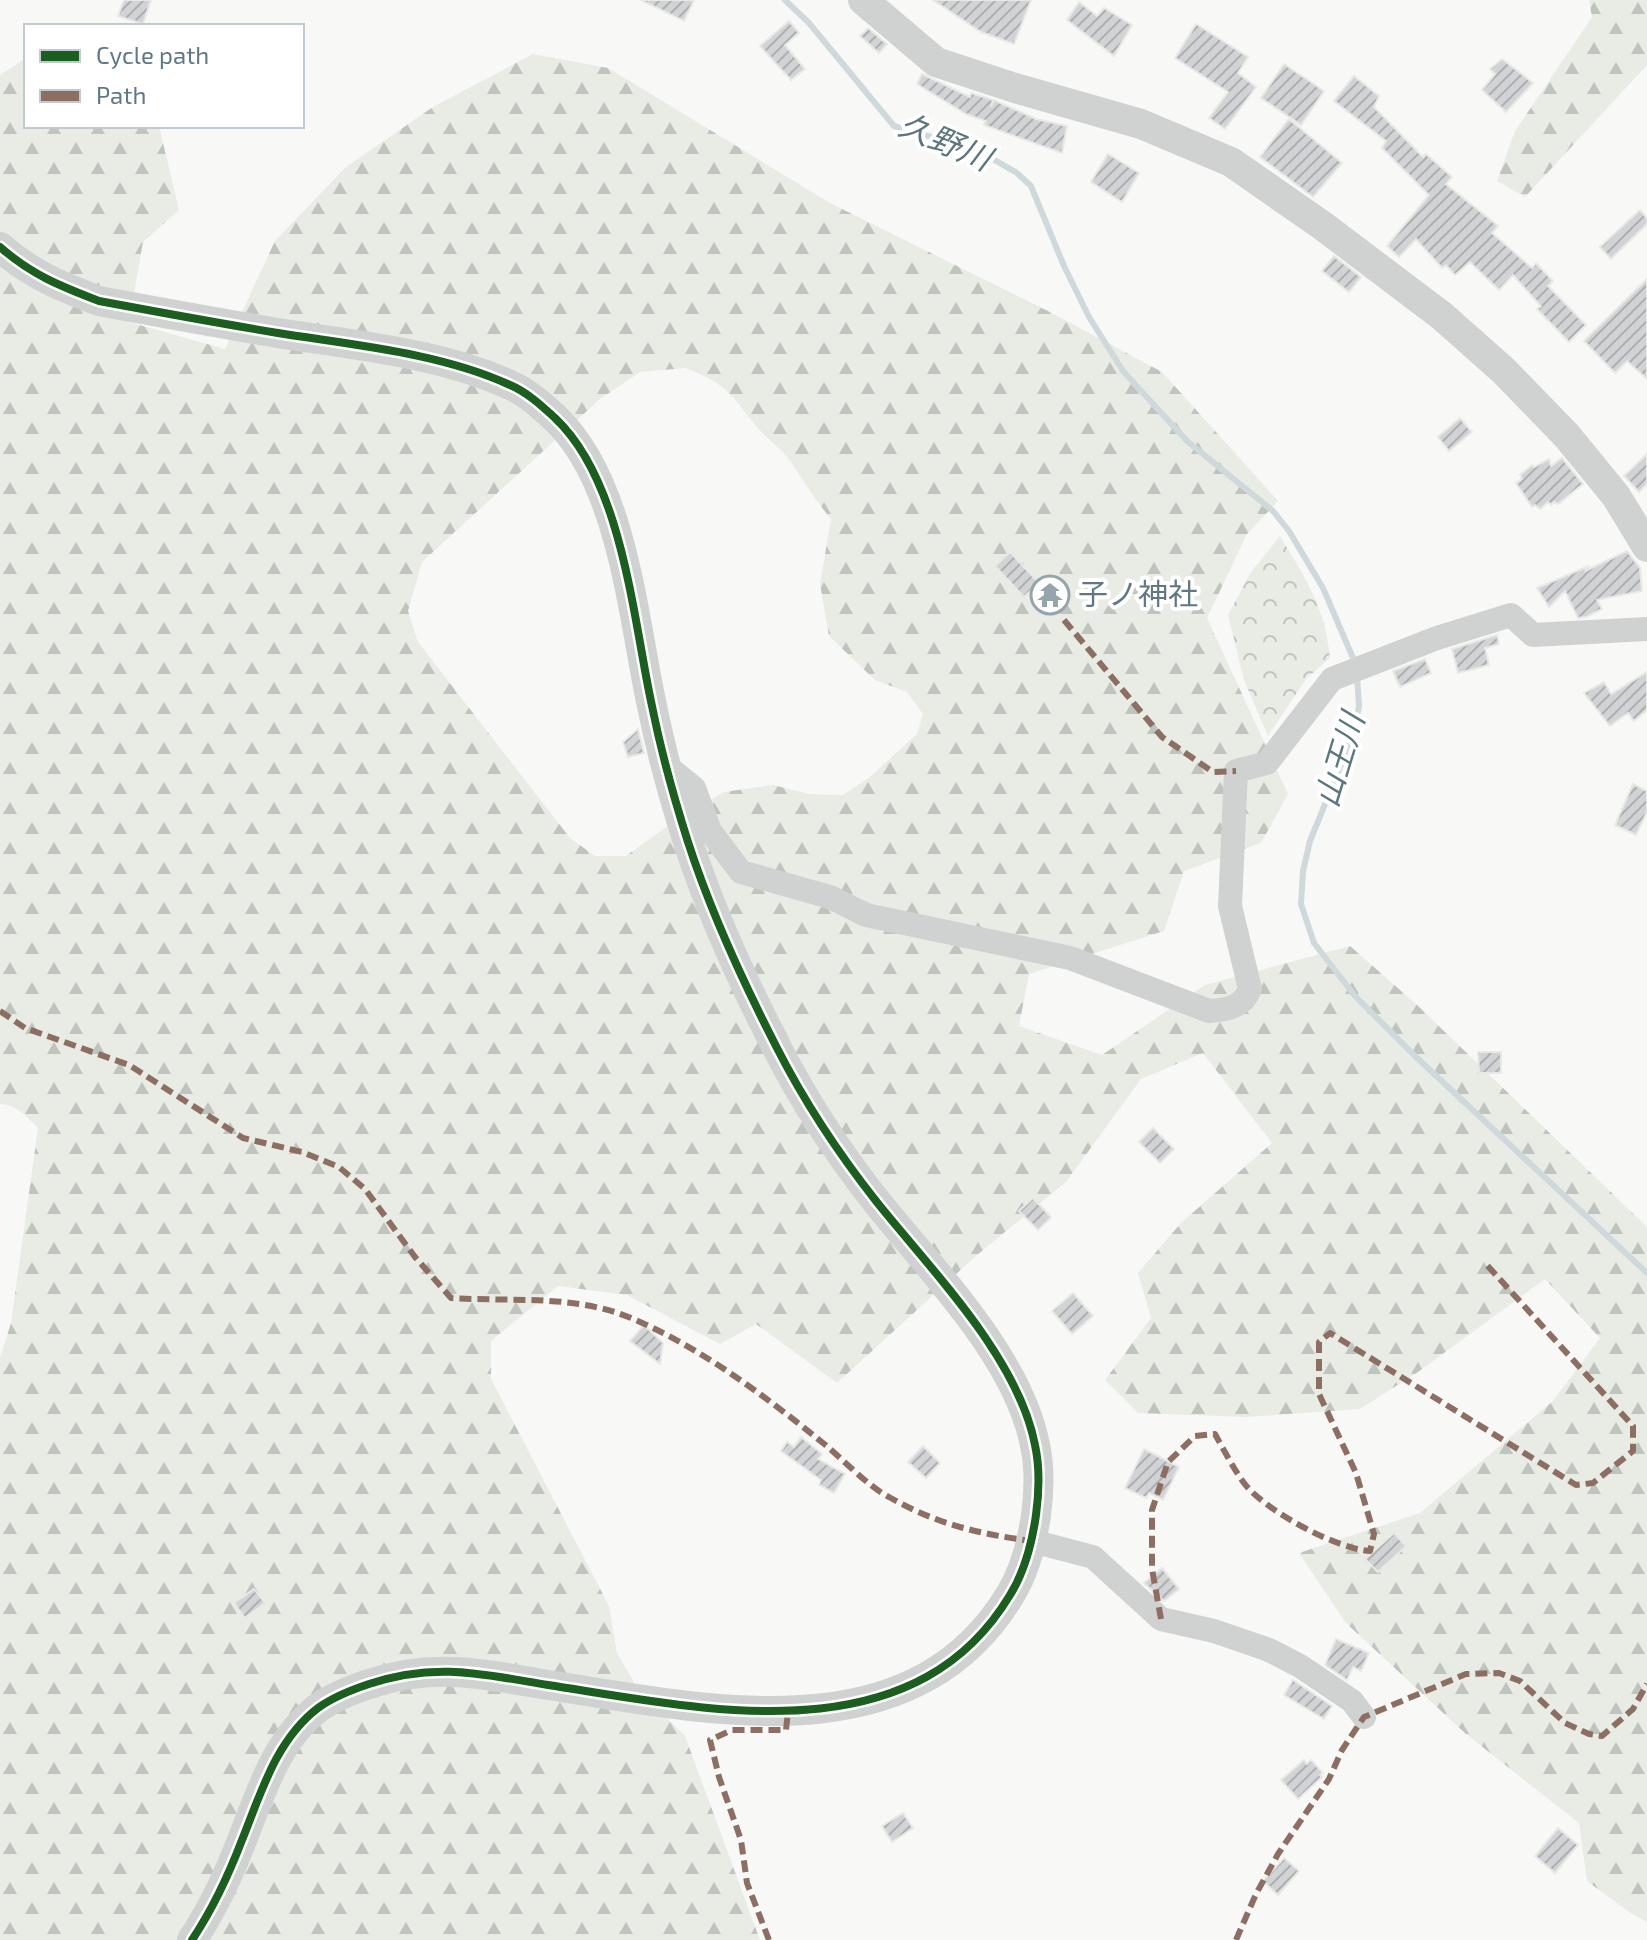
<svg xmlns="http://www.w3.org/2000/svg" width="1647" height="1940" viewBox="0 0 1647 1940" font-family="'Exo 2','Noto Sans JP',sans-serif">
<style>
.forest{fill:url(#forest-firs);fill-rule:evenodd}
.park{fill:url(#park-crowns)}
.lines{fill:none;stroke-linecap:round;stroke-linejoin:round}
.stream{stroke:#cfd9db;stroke-width:6}
.building{fill:url(#building-hatch);stroke:#e8e8e6;stroke-width:2}
.minor{stroke:#d0d2d2;stroke-width:24}
.tertiary{stroke:#d0d2d2;stroke-width:30}
.quiet{stroke:#8d6e63;stroke-width:6;stroke-dasharray:12 6;stroke-linecap:butt}
.cycleway-casing{stroke:#fff;stroke-width:13}
.cycleway{stroke:#1b5e20;stroke-width:8}
.labels{text-anchor:middle;stroke-width:8;stroke-linejoin:round;paint-order:stroke}
.poi-label{font-size:30px;fill:#617784;stroke:#fff;text-anchor:start}
.water-label{font-size:32px;font-style:italic;fill:#5c777e;stroke:#fff}
</style>
<defs>
<pattern id="forest-firs" width="22" height="20" patternUnits="userSpaceOnUse" patternTransform="scale(2)"><rect width="22" height="20" fill="#e8ece5"/><path d="M5 1l3.5 6h-7zM16 11l3.5 6h-7z" fill="#bfc4bf"/></pattern>
<pattern id="park-crowns" width="20" height="18" patternUnits="userSpaceOnUse" patternTransform="scale(2)"><rect width="20" height="18" fill="#e8ece5"/><path d="M2 6a3 3 0 1 1 6 0M12 15a3 3 0 1 1 6 0" fill="none" stroke="#bfc4bf"/></pattern>
<pattern id="building-hatch" width="6" height="6" patternUnits="userSpaceOnUse" patternTransform="scale(2)"><rect width="6" height="6" fill="#d1d3d4"/><path d="M-1 1l2-2M0 6l6-6M5 7l2-2" fill="none" stroke="#adb0b2"/></pattern>
</defs>
<rect width="100%" height="100%" fill="#f8f8f7"/>
<g class="forest">
<polygon points="1589,0 1647,0 1647,65 1525,197 1497,181 1515,131 1592,17"/>
<path d="M533,54L608,68L830,203L1048,311L1162,372L1278,501L1247,534L1207,618L1288,794L1261,843L1184,871L1164,931L1029,974L1019,1026L1102,1055L1205,985L1350,946L1416,1004L1647,1227V1922L1632,1914L1587,1881L1579,1823L1466,1734L1346,1623L1299,1553L1420,1513L1553,1401L1600,1338L1545,1279L1418,1372L1360,1409L1246,1417L1138,1413L1105,1380L1151,1318L1138,1273L1181,1223L1272,1143L1203,1053L1141,1079L1066,1182L977,1255L837,1383L756,1324L720,1344L627,1295L558,1286L491,1341V1379L609,1606L617,1653L638,1689L685,1736L760,1940H0V1358L11,1323L38,1128C28,1118 16,1104 0,1104V75L26,58V126H159L179,210L143,242L129,322L225,349L275,241L346,167L433,107ZM685,368C727,384 729,392 756,426C767,439 782,449 791,462C804,482 816,501 831,519L820,584L829,636L875,680L907,692L923,714L917,734L870,777L843,795L809,794L773,785L724,792L676,820L626,856H595L570,838L418,642L408,611L422,562L600,399L640,372Z"/>
</g>
<path class="park" d="M1280,536C1306,579 1325,607 1330,658L1306,679L1268,736L1244,680L1228,615L1251,572Z"/>
<g class="lines">
<g class="stream">
<polyline points="785,0 809,23 894,126 979,151 1017,173 1031,186 1064,266 1089,317 1123,371 1187,441 1273,511 1289,531 1323,588 1356,665"/>
<polyline points="1357,676 1359,706 1354,733 1310,841 1303,871 1301,904 1314,943 1355,996 1415,1056 1647,1273"/>
</g>
</g>
<g class="building">
<polygon points="124,0 151,0 143,24 118,16"/>
<polygon points="641,0 694,0 684,21"/>
<polygon points="933,0 1031,0 1014,44 981,32"/>
<polygon points="1079,2 1097,16 1104,8 1132,25 1114,56 1067,20"/>
<polygon points="789,21 799,33 785,45 805,69 791,80 760,46"/>
<polygon points="1196,24 1248,57 1238,73 1256,87 1225,129 1209,118 1228,92 1175,58"/>
<polygon points="868,28 887,44 879,53 860,36"/>
<polygon points="1502,59 1533,83 1506,112 1482,90 1495,74 1490,69"/>
<polygon points="1284,64 1324,91 1301,125 1261,98"/>
<polygon points="922,74 970,97 971,93 993,100 991,107 994,100 1036,119 1067,126 1062,153 984,125 986,121 966,114 917,84"/>
<polygon points="1354,76 1379,96 1374,107 1423,157 1426,154 1452,177 1446,184 1498,226 1492,233 1532,268 1536,263 1553,281 1548,286 1586,325 1569,342 1537,309 1541,306 1513,275 1499,290 1470,262 1455,275 1446,265 1442,268 1416,239 1399,257 1387,246 1429,195 1382,148 1386,141 1334,101"/>
<polygon points="1289,119 1342,163 1313,197 1260,157"/>
<polygon points="1108,154 1139,173 1122,202 1091,182"/>
<polygon points="1640,210 1647,218 1647,224 1611,259 1600,247"/>
<polygon points="1334,256 1361,277 1349,292 1322,271"/>
<polygon points="1647,279 1647,379 1627,361 1615,373 1584,341"/>
<polygon points="1460,418 1472,432 1449,451 1438,437"/>
<polygon points="1647,454 1647,484 1639,492 1624,476"/>
<polygon points="1562,458 1583,484 1558,504 1554,502 1551,505 1548,502 1540,509 1535,505 1532,507 1516,483 1522,479 1520,475 1532,465 1534,467 1549,459 1551,466"/>
<polygon points="1627,551 1640,568 1642,591 1597,600 1602,609 1586,617 1578,618 1565,591 1549,607 1537,588 1589,566 1585,571"/>
<polygon points="1010,552 1039,583 1024,597 995,566"/>
<polygon points="1497,635 1499,644 1485,648 1489,665 1458,673 1452,649"/>
<polygon points="1425,659 1431,673 1400,687 1393,671"/>
<polygon points="1647,672 1647,710 1634,721 1628,713 1610,726 1584,693 1604,682 1611,694"/>
<polygon points="638,729 644,753 628,757 623,742"/>
<polygon points="1633,784 1647,791 1647,812 1636,835 1615,825"/>
<polygon points="1478,1052 1501,1052 1501,1073 1479,1073"/>
<polygon points="1153,1128 1174,1149 1160,1163 1139,1142"/>
<polygon points="1033,1198 1051,1217 1038,1230 1019,1211"/>
<polygon points="1073,1293 1093,1316 1072,1334 1052,1311"/>
<polygon points="644,1325 663,1343 660,1364 630,1341"/>
<polygon points="801,1437 822,1454 818,1459 845,1474 834,1493 819,1485 821,1480 781,1451 787,1442 794,1447"/>
<polygon points="923,1446 940,1463 926,1478 908,1462"/>
<polygon points="1144,1449 1179,1467 1163,1500 1149,1493 1146,1498 1125,1488"/>
<polygon points="1394,1533 1406,1546 1378,1572 1365,1559"/>
<polygon points="1162,1568 1179,1589 1164,1601 1144,1583"/>
<polygon points="254,1589 265,1603 245,1618 234,1603"/>
<polygon points="1336,1639 1369,1653 1361,1671 1353,1667 1347,1680 1325,1665"/>
<polygon points="1293,1680 1332,1706 1324,1719 1284,1695"/>
<polygon points="1304,1760 1307,1764 1311,1760 1323,1773 1320,1775 1322,1777 1298,1799 1281,1780"/>
<polygon points="903,1813 913,1828 892,1842 882,1826"/>
<polygon points="1558,1828 1578,1845 1555,1873 1535,1856"/>
<polygon points="1284,1858 1299,1871 1278,1895 1263,1881"/>
</g>
<g class="lines">
<g class="minor">
<path d="M668,767L694,788L710,831L741,872L830,897L866,915L1070,958L1209,1011C1227,1010 1243,1007 1250,989L1230,906L1236,771L1267,763L1332,679L1437,638L1511,615L1533,635L1647,629"/>
<polyline points="1032,1541 1093,1557 1161,1619 1214,1631 1269,1650 1300,1666 1352,1701 1364,1717"/>
</g>
<g class="tertiary">
<polyline points="863,0 936,62 1015,88 1141,124 1231,162 1323,226 1442,316 1504,371 1567,436 1616,496 1647,547"/>
<path d="M0,247C32,275 60,286 99,301C158,312 218,323 278,333C353,345 441,353 510,385C527,392 542,406 555,418C623,482 633,619 652,706C661,751 674,798 688,842C711,913 743,982 777,1048C804,1101 839,1154 876,1201C931,1270 1018,1357 1035,1445C1040,1468 1039,1493 1036,1515C1032,1543 1025,1571 1010,1595C912,1758 704,1709 548,1685C482,1674 435,1662 369,1684C351,1690 333,1697 318,1708C276,1740 261,1793 242,1840C229,1874 212,1910 192,1940"/>
</g>
<g class="quiet">
<polyline points="1064,620 1162,737 1213,772 1236,771"/>
<path d="M0,1011L25,1028L129,1065L243,1138L302,1152L339,1167L365,1189L415,1257L451,1298C512,1302 573,1294 631,1318C700,1347 765,1396 823,1443C843,1459 866,1485 889,1497C936,1524 979,1534 1032,1541"/>
<path d="M1161,1619L1152,1569V1510L1168,1462L1195,1436L1215,1434C1224,1450 1233,1468 1244,1483C1264,1510 1336,1549 1370,1551L1374,1534L1356,1473L1319,1394V1342L1330,1333L1576,1485L1593,1483L1633,1451V1426L1486,1264"/>
<polyline points="769,1940 747,1883 741,1840 719,1777 710,1740 732,1730 786,1730 788,1711"/>
<polyline points="1236,1940 1256,1894 1278,1854 1329,1779 1342,1750 1364,1717 1466,1674 1499,1673 1520,1681 1565,1723 1589,1734 1602,1736 1633,1709 1647,1684"/>
</g>
<g class="cycleway-casing">
<path id="cycleway" d="M0,247C32,275 60,286 99,301C158,312 218,323 278,333C353,345 441,353 510,385C527,392 542,406 555,418C623,482 633,619 652,706C661,751 674,798 688,842C711,913 743,982 777,1048C804,1101 839,1154 876,1201C931,1270 1018,1357 1035,1445C1040,1468 1039,1493 1036,1515C1032,1543 1025,1571 1010,1595C912,1758 704,1709 548,1685C482,1674 435,1662 369,1684C351,1690 333,1697 318,1708C276,1740 261,1793 242,1840C229,1874 212,1910 192,1940"/>
</g>
<use href="#cycleway" class="cycleway"/>
</g>
<defs>
<g id="temple-ring" transform="scale(2)"><circle r="9.5" fill="#fff" stroke="#96a4ac" stroke-width="1.5"/><path d="M0-6L5-2H3V0L6.5 2.5H4V6H1.5V3h-3V6H-4V2.5H-6.5L-3 0V-2H-5Z" fill="#96a4ac"/></g>
</defs>
<g fill-rule="evenodd">
<use href="#temple-ring" x="1050" y="595"/>
</g>
<g class="labels">
<g class="poi-label">
<text x="1078" y="605">子ノ神社</text>
</g>
<g class="water-label">
<text transform="translate(945 142) rotate(23)" y="11">久野川</text>
<text transform="translate(1340 760) rotate(-73)" y="11">山王川</text>
</g>
</g>
<rect x="24" y="24" width="280" height="104" fill="#ffffff" stroke="#c0c9ce" stroke-width="2"/>
<rect x="40" y="50" width="40" height="12" fill="#1b5e20" stroke="#c0c9ce" stroke-width="2"/>
<text x="96" y="64" font-size="24" fill="#617784">Cycle path</text>
<rect x="40" y="90" width="40" height="12" fill="#8d6e63" stroke="#c0c9ce" stroke-width="2"/>
<text x="96" y="104" font-size="24" fill="#617784">Path</text>
</svg>
